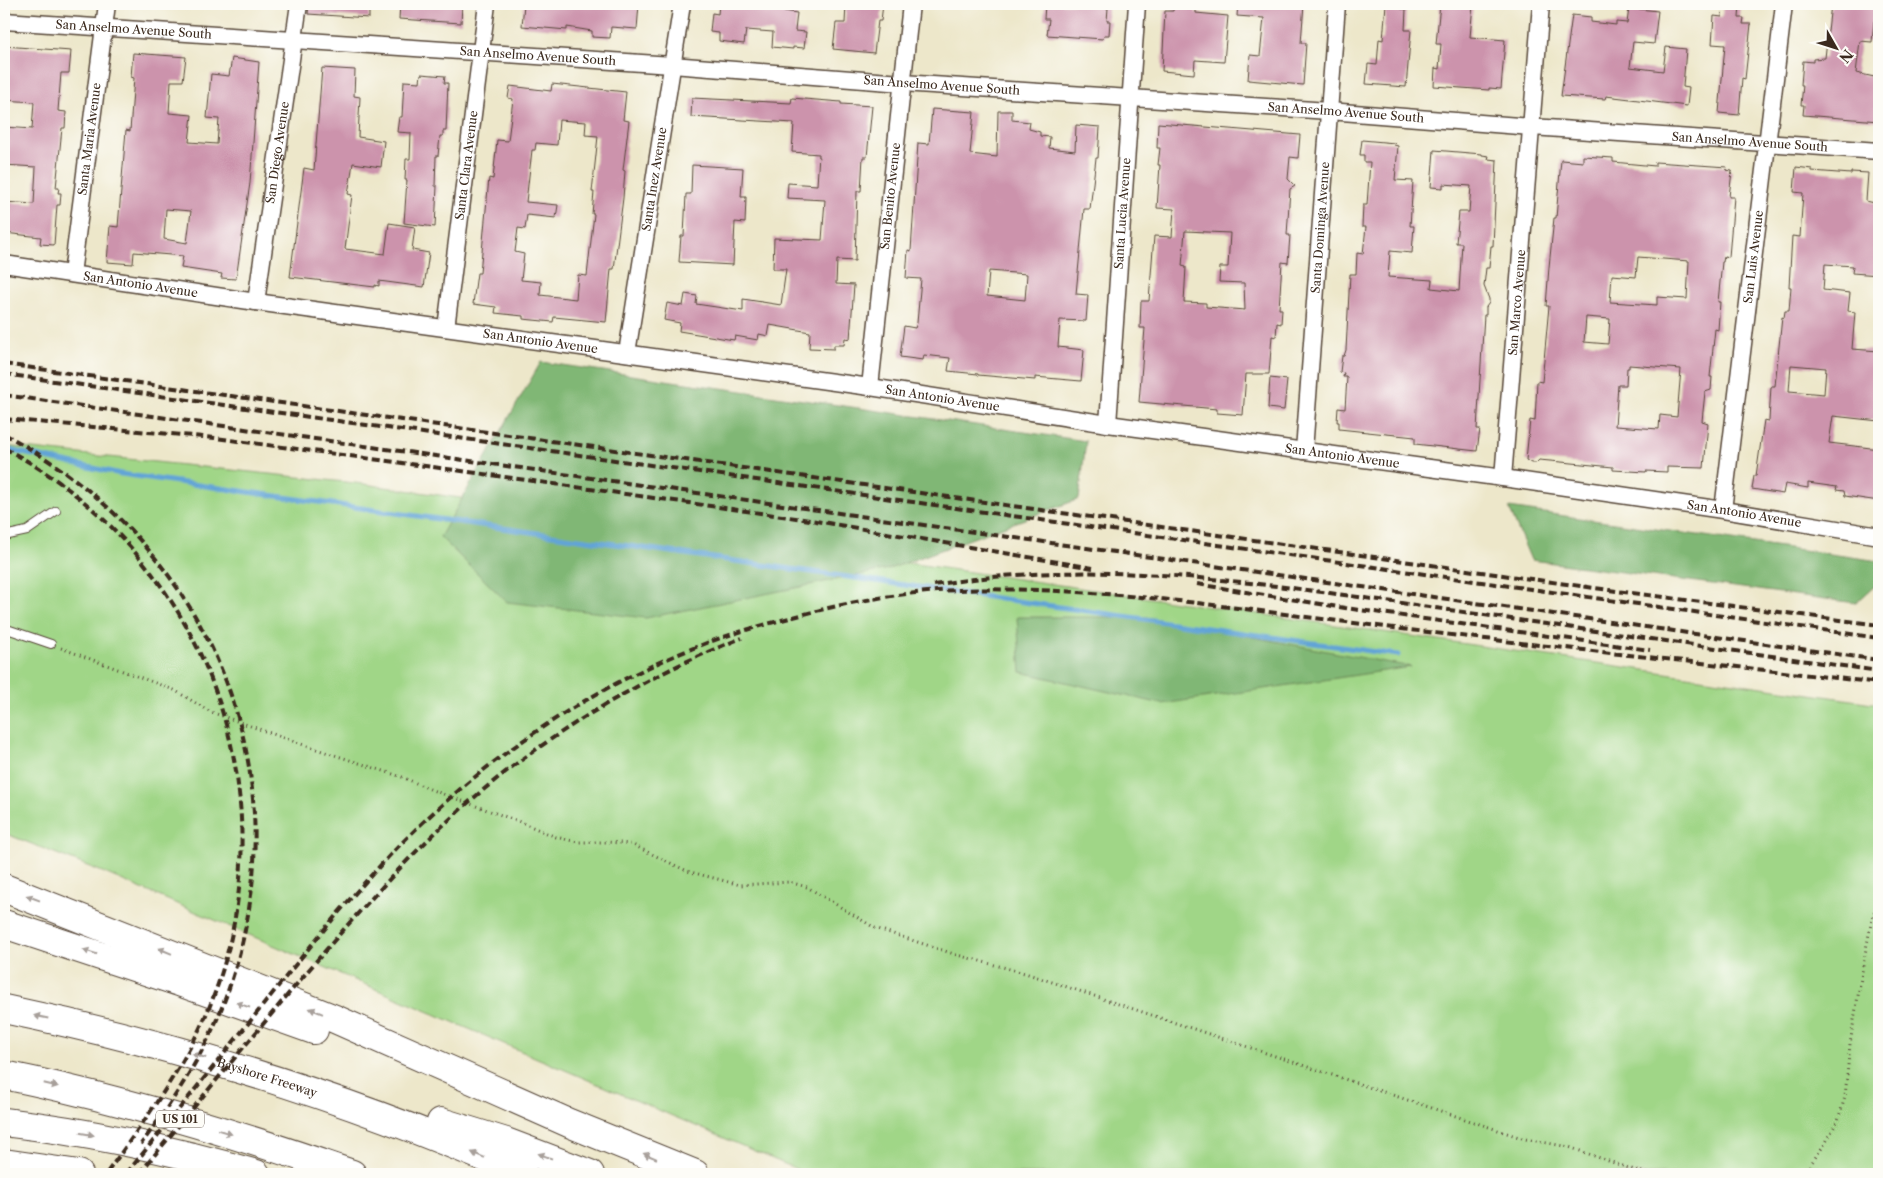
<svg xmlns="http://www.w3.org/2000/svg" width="1883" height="1178" viewBox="0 0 1883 1178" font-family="'Libre Caslon Text',serif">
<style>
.green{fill:#a0d687;stroke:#6e8052}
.forest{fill:#80b774;stroke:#5e7049}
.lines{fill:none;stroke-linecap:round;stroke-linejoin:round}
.stream{stroke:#62a4d6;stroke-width:5}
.building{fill:#cc93ac;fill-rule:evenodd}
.service-casing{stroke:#564638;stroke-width:10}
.minor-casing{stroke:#564638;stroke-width:19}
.motorway-casing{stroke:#564638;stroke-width:30}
.path{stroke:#564638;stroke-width:3;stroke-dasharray:1 4;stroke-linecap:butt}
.service{stroke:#fff;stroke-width:8}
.minor{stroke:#fff;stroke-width:16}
.motorway{stroke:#fff;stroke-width:28}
.rail{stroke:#3b2a1e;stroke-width:4;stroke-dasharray:8 4;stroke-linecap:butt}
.oneway{fill:#a79f9a}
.labels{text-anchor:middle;stroke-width:5;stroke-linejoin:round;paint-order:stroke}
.shield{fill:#fdfcf7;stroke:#75695f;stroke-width:1}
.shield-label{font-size:11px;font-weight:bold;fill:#3b2a1e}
.street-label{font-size:12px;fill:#3b2a1e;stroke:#fdfcf7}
</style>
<rect width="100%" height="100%" fill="#fdfcf7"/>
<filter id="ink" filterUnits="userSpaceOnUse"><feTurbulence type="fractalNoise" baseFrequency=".02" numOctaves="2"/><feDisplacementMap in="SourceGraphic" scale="10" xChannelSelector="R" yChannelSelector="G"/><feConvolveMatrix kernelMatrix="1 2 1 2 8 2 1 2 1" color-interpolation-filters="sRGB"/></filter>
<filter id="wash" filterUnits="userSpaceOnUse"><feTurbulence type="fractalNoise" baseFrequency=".0096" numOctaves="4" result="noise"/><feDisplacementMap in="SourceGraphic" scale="20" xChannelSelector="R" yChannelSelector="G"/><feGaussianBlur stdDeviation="1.12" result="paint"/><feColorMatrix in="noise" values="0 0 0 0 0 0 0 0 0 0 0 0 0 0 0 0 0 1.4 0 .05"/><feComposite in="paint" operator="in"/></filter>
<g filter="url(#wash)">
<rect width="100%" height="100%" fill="#ede7ca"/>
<polygon class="green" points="4,446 364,484 1879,704 1879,1174 808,1174 100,871 4,833"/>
<g class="forest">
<polygon points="541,362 1086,441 1079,499 889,569 646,618 507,602 440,537"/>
<polygon points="1509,508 1879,561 1879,582 1856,603 1531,560"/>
<polygon points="1017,617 1147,617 1411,667 1162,704 1021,672"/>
</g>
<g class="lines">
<polyline class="stream" points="4,449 121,474 1398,655"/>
</g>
<g id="blocks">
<g class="building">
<polygon points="309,4 369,4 369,18 308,14"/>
<polygon points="400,4 462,4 461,23 399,19"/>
<polygon points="524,4 639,4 637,29 611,27 610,38 592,37 592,31 567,27 567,30 522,26"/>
<polygon points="719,4 780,4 780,8 784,8 784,11 797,13 795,31 806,32 804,48 793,47 793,49 772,47 773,32 746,30 744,44 719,41 719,33 710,32 712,13 718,14"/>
<polygon points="846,4 883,4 881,21 878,21 874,53 833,49 836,23 845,23"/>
<polygon points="1045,4 1105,4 1104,8 1108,8 1107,21 1110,21 1109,35 1104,35 1103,39 1047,35 1049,19 1044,19"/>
<polygon points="1174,4 1196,4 1196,13 1228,16 1224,62 1195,60 1194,74 1162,71 1165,11 1173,11"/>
<polygon points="1238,4 1304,4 1301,43 1306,43 1303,85 1248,80 1250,55 1260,56 1264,18 1237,16"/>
<polygon points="1386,4 1401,4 1401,9 1406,9 1405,30 1411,30 1406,87 1366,84 1368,64 1377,65 1379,39 1383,40"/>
<polygon points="1440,4 1473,5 1470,37 1505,40 1501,89 1489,88 1489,90 1434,86 1435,68 1439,69 1441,44 1436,44"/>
<polygon points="1723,4 1740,4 1739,18 1744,18 1743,24 1751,24 1745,79 1742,78 1739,115 1719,113 1725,45 1712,44 1714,16 1722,17"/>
<polygon points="1831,4 1879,4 1879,21 1874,21 1872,42 1860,41 1856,73 1879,78 1879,121 1803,115 1804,105 1801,105 1803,85 1801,85 1803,61 1813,62 1813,59 1825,58"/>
<polygon points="1629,8 1658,11 1654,44 1633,42 1630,67 1663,71 1666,47 1686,49 1683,87 1689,88 1687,106 1606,96 1605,99 1561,96 1572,15 1591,17 1591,22 1616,25 1616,22 1627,23"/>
<polygon points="4,46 71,51 69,73 61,73 58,111 66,112 65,128 62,128 56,188 59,188 58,193 61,193 60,205 57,205 54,245 40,244 41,237 4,233 4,202 34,204 36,167 4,165 4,127 32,129 34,102 4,100"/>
<path d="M133,53L186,57L183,81H171L169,113L192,115L189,142L217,144L219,119L207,118L211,74L229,76L232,58L259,62L250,183L236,279L221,278L222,274L181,268L183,256L134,252L133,264L107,262L110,226L118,227L126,130L130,131L134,78L131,77ZM166,209L191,211L187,243L164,239Z"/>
<polygon points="322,68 355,70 354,96 360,97 358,137 384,141 381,167 353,163 348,194 352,195 345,249 385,254 389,223 415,227 412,250 429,253 424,287 379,281 379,286 375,285 375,287 290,277 304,168 314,170"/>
<polygon points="421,74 445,76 444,83 448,83 446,131 443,131 443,136 440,136 438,156 436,156 435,186 437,186 435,227 404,223 407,180 405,180 406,159 410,159 411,133 397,132 399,117 402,117 404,81 420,82"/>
<path d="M552,84L626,92L623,120L629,121L623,170L625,171L623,198L614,269H611L606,322L554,317L553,322L523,319V316L495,313L496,307L473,304L477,273H480L489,178L493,179L497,140L508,141L513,99L508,98L510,86L551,91ZM559,120L586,122L585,135L598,136L592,192H594L592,214H594L587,276L578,275L576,299L540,295L541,282L521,280L524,254L515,252L518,228L525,229L527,215L556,218L558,205L526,202L532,150H535L536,143L557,145Z"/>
<polygon points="692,98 791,103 792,98 841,102 841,104 872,106 867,157 863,157 861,191 857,191 855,261 837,260 836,284 854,285 850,339 845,338 844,345 834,345 834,349 809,348 810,332 770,325 768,336 759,334 758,340 735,336 734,340 679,331 680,323 664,320 667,303 683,306 685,294 697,296 696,304 743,311 743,299 781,305 786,269 773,269 774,238 822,240 825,200 787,198 788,183 817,185 819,154 792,152 794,123 691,117"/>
<path d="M932,109L974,112L970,154L997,157L998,111H1012V120L1030,122L1029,129L1040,132V136L1050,137L1049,148L1075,151L1076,125L1100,127L1098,158H1096L1090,209H1084L1076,294L1088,295L1086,321L1060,320L1058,347L1084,350L1081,381L1035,377V380L978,375V374L948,371L950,358L924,355L923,360L900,357L904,326L915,328L917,323L921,279L906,278L908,250L911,251L918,143L929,144ZM989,271L1027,274L1025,300L987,296Z"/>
<path d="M1158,123L1300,135L1298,158L1290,157L1288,179L1295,186L1290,189L1287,235H1290L1288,263L1282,262L1279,309H1282L1281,324L1277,323L1276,337L1272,336L1269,374H1246L1243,415L1217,413V409L1139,402L1145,328H1140L1141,301H1149L1154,236L1172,237L1174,209L1157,208L1160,165H1158L1160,148H1157ZM1185,231L1230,233L1228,267H1220L1219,282L1244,283L1245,310L1206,307V303L1184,302L1186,267L1182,266Z"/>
<polygon points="1362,140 1395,143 1394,145 1398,146 1395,180 1413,181 1410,226 1414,226 1412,253 1390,251 1388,277 1432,280 1431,288 1459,291 1462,243 1456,243 1459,212 1469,212 1471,186 1443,184 1443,188 1431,187 1434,150 1482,154 1482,155 1489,156 1488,159 1497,160 1493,246 1491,246 1489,268 1486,268 1484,286 1489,299 1489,303 1486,307 1486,315 1484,315 1477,429 1480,429 1477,451 1415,444 1415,437 1339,429 1339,422 1337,422 1338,408 1345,409 1347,377 1343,377 1344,373 1340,372 1342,356 1344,356 1346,350 1350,274 1356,274 1357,253 1363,254 1366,227 1362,227 1363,205 1367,205 1370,162 1364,162 1364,155 1360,155"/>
<path d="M1583,156L1613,158V162L1655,166V162L1727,167L1726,170L1732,171L1729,197H1734L1729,257L1724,256L1723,262H1722L1718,302H1720L1718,330L1715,329L1710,377H1712L1711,390L1705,392L1702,421L1708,423L1704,468L1667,467V472L1646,471V472L1613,470V467L1572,463L1539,460L1536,463H1531L1526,460L1530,420L1535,421L1537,381L1542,382L1549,306H1546L1549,267L1554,218H1556L1561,160L1583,162ZM1638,257L1689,261L1687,299L1657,297V305L1610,302L1612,275L1636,277ZM1586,317L1610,319L1608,344L1584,342ZM1629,365L1681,369L1677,417L1660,415L1659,429L1615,426L1618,385H1626L1627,368H1629Z"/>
<polygon points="692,165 743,168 741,197 746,197 745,223 735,222 733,265 679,262 681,236 684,236 686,194 691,194"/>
<path d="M1796,167L1812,169V171L1851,174V172L1868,173L1866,201L1879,204V275L1852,273L1853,266L1825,264L1823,290L1850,293L1848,311L1855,312L1852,349L1879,351V421L1833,416L1829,443L1879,449V501L1845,496L1844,491L1836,490L1837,487L1808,483V488L1785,484L1783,494L1752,489L1754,476H1756L1764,420L1769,421L1771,386H1775L1782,317L1784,318L1785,311H1789L1791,287H1789L1792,236L1800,237L1803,193L1794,192ZM1791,365L1826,368L1824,394L1789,391Z"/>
<polygon points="1270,378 1287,380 1284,410 1268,408"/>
</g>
</g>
</g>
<g filter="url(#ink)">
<use href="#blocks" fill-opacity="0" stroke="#564638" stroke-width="1"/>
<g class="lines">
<g class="service-casing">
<g id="service">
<polyline points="4,536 27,531 56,511"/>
<polyline points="4,628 51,644"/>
</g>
</g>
<g class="minor-casing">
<g id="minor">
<path id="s1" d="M4,21L672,65L902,83L1329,111L1532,127L1879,151"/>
<path id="s2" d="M4,264L256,302L870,387L1108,424L1503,478L1723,510L1879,536"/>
<path id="s3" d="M72,274L107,4"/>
<path id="s4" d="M256,302L299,4"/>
<path id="s5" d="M446,328L487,4"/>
<path id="s6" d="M627,353L682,4"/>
<path id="s7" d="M870,387L911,4"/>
<path id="s8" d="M1108,424L1137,4"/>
<path id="s9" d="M1304,451L1337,4"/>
<path id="s10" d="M1503,478L1541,4"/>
<path id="s11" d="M1723,510L1784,4"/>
</g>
</g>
<g class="motorway-casing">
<g id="motorway">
<polyline points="4,888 335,1019 569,1123 695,1174"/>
<polyline points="4,924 179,982 314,1030"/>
<path id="s12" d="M4,1009C183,1046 355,1100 523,1174"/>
<path d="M4,1075C122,1099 238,1134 352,1174"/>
<path d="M4,1122C89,1132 173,1150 256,1174"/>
<polyline points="441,1122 506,1142 590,1174"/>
<polyline points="4,1163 79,1174"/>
</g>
</g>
<g class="path">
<polyline points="61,648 174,690 211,712 304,745 402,777 432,790 523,823 556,837 577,842 608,842 631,844 687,871 740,885 789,882 807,887 875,928 957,955 1025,973 1525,1139 1569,1147 1637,1171 1652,1174"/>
<polyline points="1804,1174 1826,1142 1838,1120 1845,1097 1850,1044 1865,954 1872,919 1879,898"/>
</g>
<use href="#service" class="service"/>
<use href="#minor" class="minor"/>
<use href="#motorway" class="motorway"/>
<g class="rail">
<polyline points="4,364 1609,590 1879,625"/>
<polyline points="4,374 1879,638"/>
<polyline points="4,395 1879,660"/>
<polyline points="4,419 215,438 455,470 810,520 1093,568"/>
<path d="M4,434C207,542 305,768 229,988C210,1045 177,1096 141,1144"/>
<path d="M4,448C198,550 288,777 218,984C194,1055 149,1114 106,1174"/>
<polyline points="1197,584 1345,608 1650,650"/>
<path d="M934,585C1099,556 1265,584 1429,607C1579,629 1729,650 1879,671"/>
<path d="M126,1174C172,1118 218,1061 264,1004C324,929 384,853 458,791C538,723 633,666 733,634C755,627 778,621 801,615C852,601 904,592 958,590C1104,585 1250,611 1394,628C1556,648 1718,664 1879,683"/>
<path d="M139,1174C194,1107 250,1039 307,972C371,897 437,823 516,764C585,713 661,669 742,638"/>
</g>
</g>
<defs><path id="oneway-solid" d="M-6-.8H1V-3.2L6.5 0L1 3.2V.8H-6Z" transform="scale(1.25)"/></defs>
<g class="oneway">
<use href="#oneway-solid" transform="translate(33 898) rotate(-159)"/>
<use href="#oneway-solid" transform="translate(165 951) rotate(-158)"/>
<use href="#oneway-solid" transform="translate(90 952) rotate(-162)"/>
<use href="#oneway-solid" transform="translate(243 1005) rotate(-160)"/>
<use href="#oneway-solid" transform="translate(316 1011) rotate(-158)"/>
<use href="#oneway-solid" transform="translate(41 1017) rotate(-168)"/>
<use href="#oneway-solid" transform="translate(199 1056) rotate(-164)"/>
<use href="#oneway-solid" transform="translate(51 1085) rotate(13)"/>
<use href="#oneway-solid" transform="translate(225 1132) rotate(17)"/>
<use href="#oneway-solid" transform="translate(87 1134) rotate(10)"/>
<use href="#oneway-solid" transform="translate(478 1155) rotate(-157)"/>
<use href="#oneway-solid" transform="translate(545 1156) rotate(-160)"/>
<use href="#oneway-solid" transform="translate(650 1156) rotate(-158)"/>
</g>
</g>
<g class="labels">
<rect class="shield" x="156" y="1110.5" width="48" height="17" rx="4"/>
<g class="shield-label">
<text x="180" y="1123">US 101</text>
</g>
<g class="street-label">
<text dy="4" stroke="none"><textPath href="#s1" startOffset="130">San Anselmo Avenue South</textPath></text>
<text dy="4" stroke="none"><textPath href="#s1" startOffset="535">San Anselmo Avenue South</textPath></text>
<text dy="4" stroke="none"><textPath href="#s1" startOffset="940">San Anselmo Avenue South</textPath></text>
<text dy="4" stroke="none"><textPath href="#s1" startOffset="1345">San Anselmo Avenue South</textPath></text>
<text dy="4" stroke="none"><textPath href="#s3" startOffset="136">Santa Maria Avenue</textPath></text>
<text dy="4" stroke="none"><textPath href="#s1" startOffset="1750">San Anselmo Avenue South</textPath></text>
<text dy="4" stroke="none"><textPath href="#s4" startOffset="151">San Diego Avenue</textPath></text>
<text dy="4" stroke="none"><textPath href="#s5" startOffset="164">Santa Clara Avenue</textPath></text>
<text dy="4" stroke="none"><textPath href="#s6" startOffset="176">Santa Inez Avenue</textPath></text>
<text dy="4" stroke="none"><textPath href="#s7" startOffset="192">San Benito Avenue</textPath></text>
<text dy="4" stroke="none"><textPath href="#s8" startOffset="211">Santa Lucia Avenue</textPath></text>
<text dy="4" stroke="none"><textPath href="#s9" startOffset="224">Santa Dominga Avenue</textPath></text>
<text dy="4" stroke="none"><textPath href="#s11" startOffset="255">San Luis Avenue</textPath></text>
<text dy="4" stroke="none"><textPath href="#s2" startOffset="138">San Antonio Avenue</textPath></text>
<text dy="4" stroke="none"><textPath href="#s10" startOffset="176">San Marco Avenue</textPath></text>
<text dy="4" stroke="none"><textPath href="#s2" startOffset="542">San Antonio Avenue</textPath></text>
<text dy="4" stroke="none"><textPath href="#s2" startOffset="948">San Antonio Avenue</textPath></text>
<text dy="4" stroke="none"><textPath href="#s2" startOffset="1352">San Antonio Avenue</textPath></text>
<text dy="4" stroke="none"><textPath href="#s2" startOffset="1758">San Antonio Avenue</textPath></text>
<text dy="4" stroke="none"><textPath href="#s12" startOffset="272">Bayshore Freeway</textPath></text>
</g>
</g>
<rect width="1883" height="1178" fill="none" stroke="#fdfcf7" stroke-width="20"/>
<g transform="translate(1836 48) rotate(129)" stroke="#fdfcf7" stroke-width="4" paint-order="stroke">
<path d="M0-4L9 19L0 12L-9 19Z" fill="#3b2a1e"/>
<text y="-8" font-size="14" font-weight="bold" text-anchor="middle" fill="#3b2a1e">N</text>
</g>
</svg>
